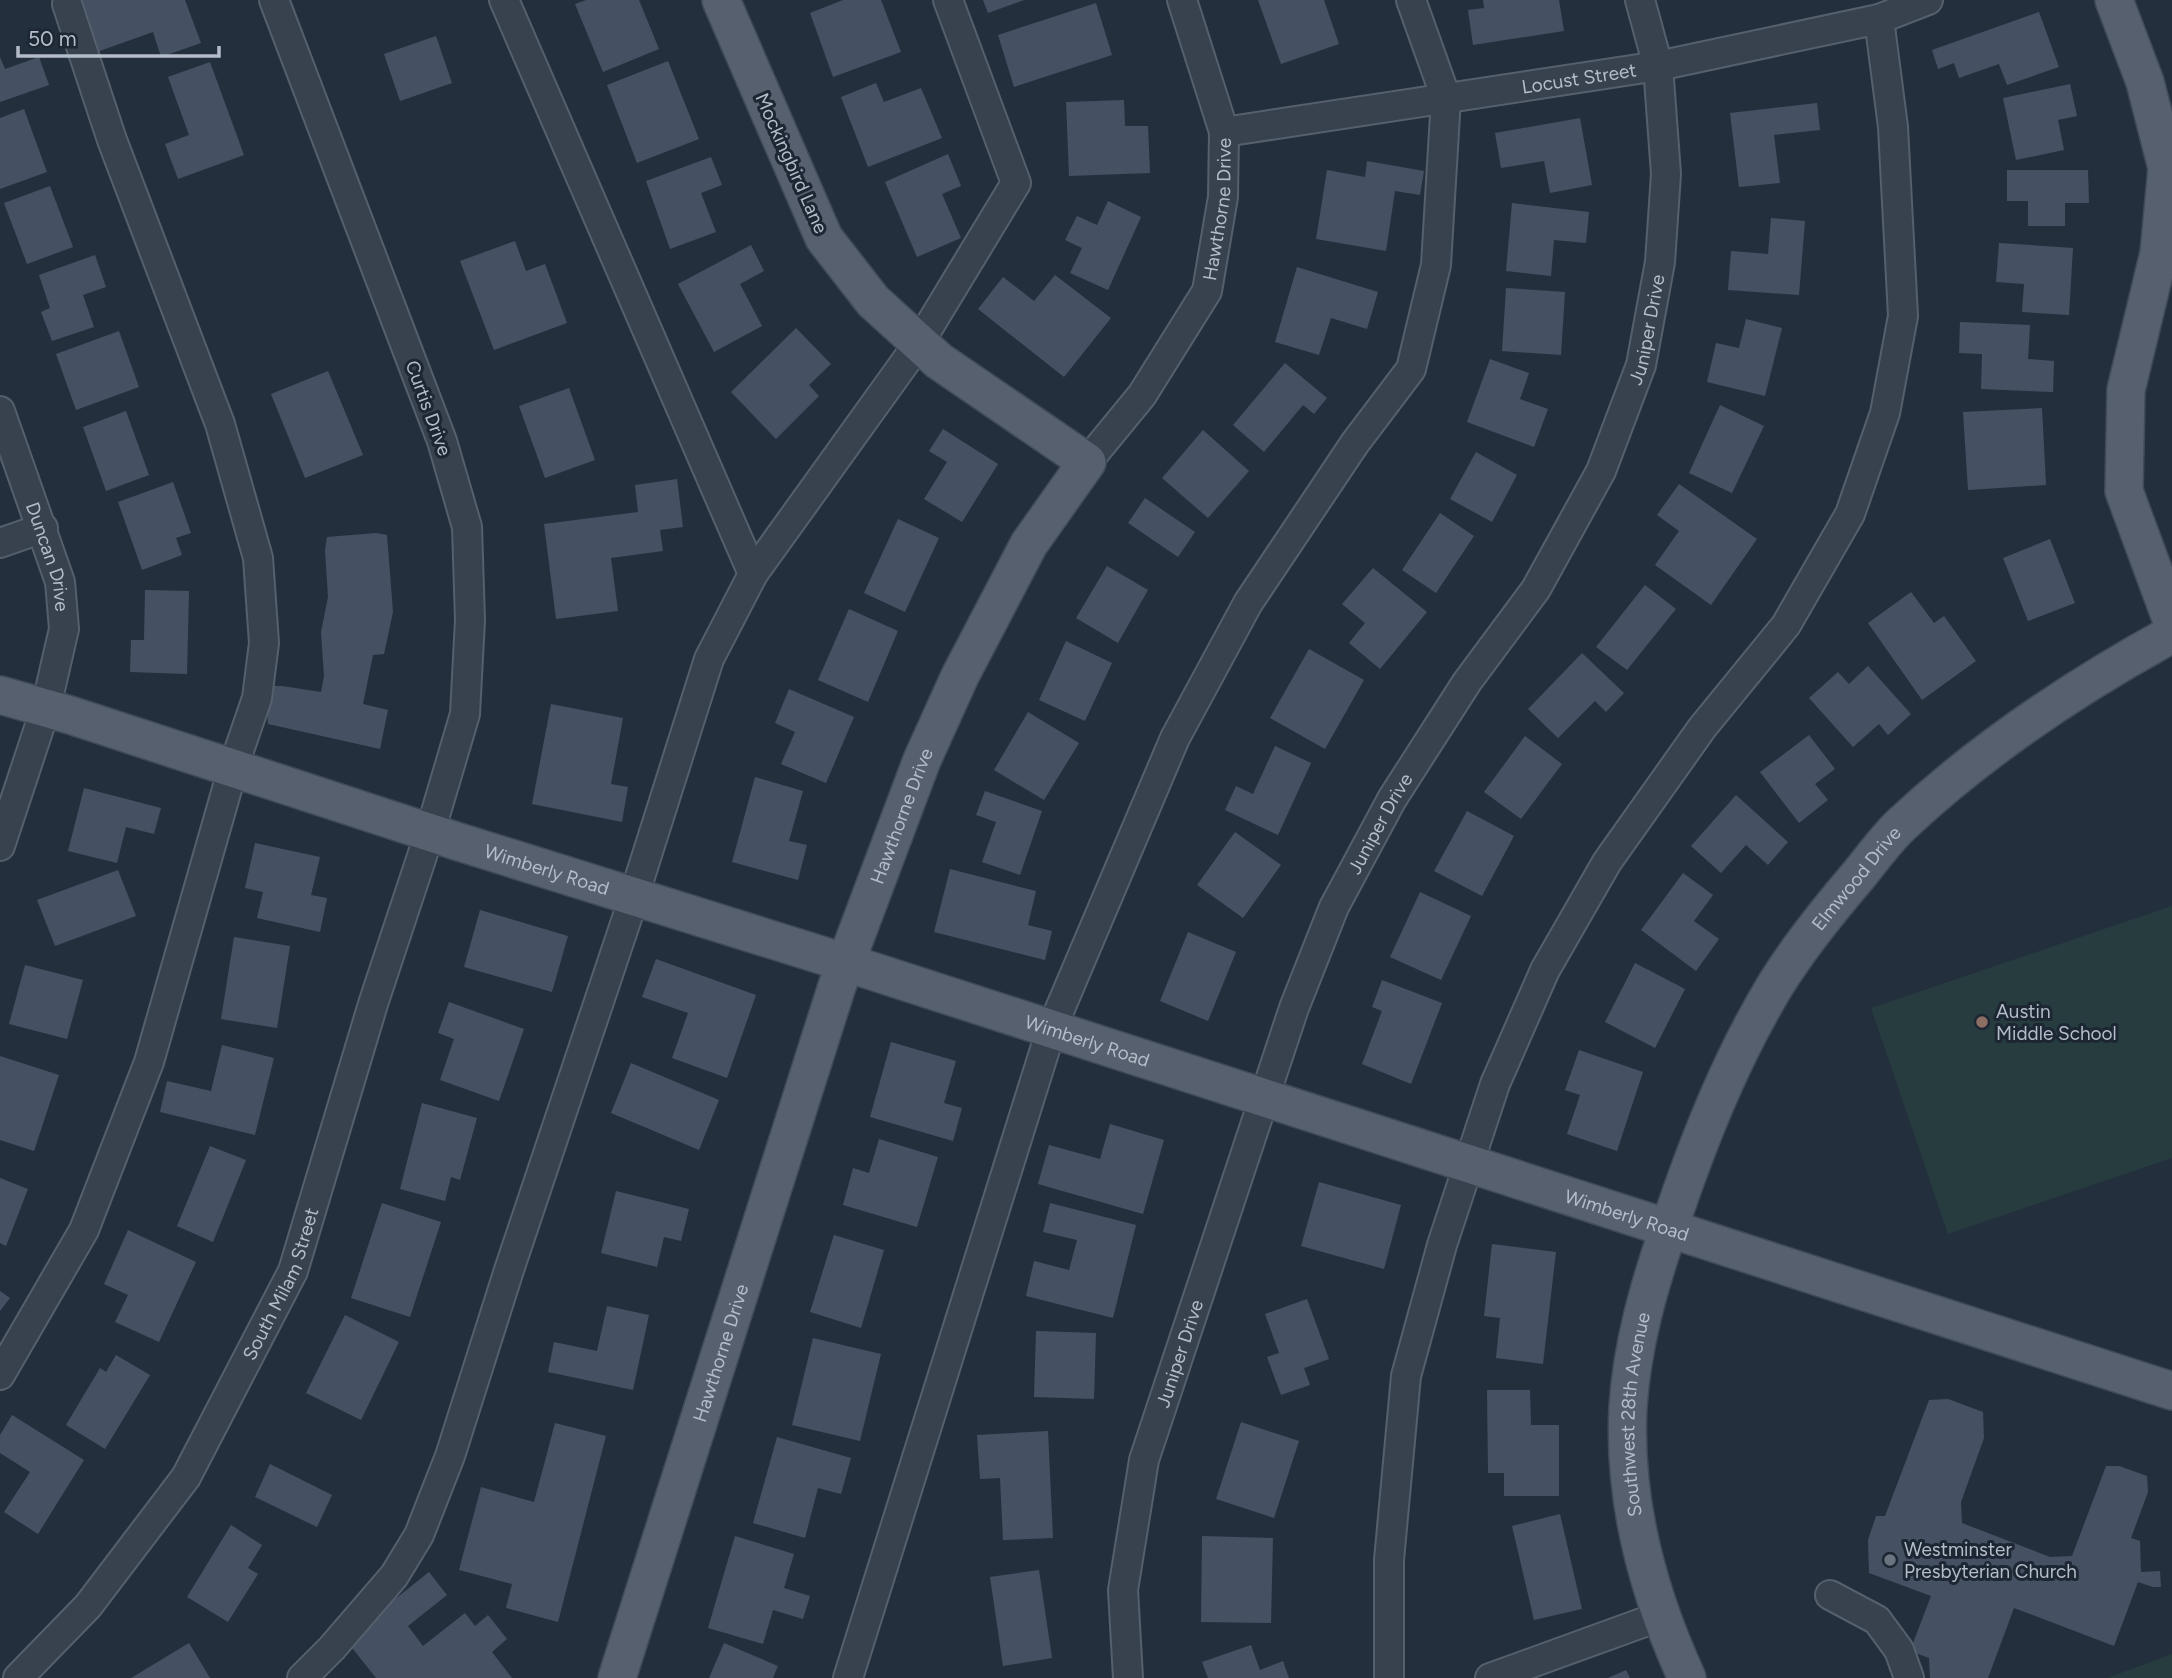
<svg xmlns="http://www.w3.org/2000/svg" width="2172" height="1678" viewBox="0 0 2172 1678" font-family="Figtree,sans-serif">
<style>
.green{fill:#263c3f}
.building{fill:#455162}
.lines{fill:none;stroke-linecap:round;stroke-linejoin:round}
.minor-casing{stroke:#565f6c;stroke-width:32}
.major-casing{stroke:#414a57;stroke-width:40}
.minor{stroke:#38414e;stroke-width:28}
.major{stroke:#56606e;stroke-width:37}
.education-dot{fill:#8d6e63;stroke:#1d2633;stroke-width:2.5}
.worship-dot{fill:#6b7280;stroke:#1d2633;stroke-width:2.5}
.labels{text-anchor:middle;stroke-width:6;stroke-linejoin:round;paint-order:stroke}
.street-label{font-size:19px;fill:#b4bcc9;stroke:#1d2633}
.poi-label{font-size:19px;fill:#b4bcc9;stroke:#1d2633;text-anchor:start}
</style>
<rect width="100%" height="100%" fill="#242f3e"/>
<g class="green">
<polygon points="2172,906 2172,1158 1948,1234 1871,1008"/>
<polygon points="2172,1654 2172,1678 2107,1678"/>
</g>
<g class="building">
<polygon points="82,0 185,0 201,43 161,57 153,32 94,53 75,2"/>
<polygon points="586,0 639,0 659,49 603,72 575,4"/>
<polygon points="843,0 881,0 901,52 833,77 810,13"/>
<polygon points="983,0 1024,0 988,13"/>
<polygon points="1258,0 1324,0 1339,44 1281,64"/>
<polygon points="1483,0 1559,0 1564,31 1473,45 1468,10 1484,8"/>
<polygon points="1096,3 1112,55 1014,87 998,35"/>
<polygon points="2039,12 2059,67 2007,85 1999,64 1959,78 1954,63 1938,69 1932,50"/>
<polygon points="436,36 452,83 400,101 384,54"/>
<polygon points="0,57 5,69 39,57 49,85 0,102"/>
<polygon points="668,61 699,139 637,163 607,85"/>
<polygon points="210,62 244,155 178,179 165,144 189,135 168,77"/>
<polygon points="876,83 884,102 921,88 942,138 868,167 841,97"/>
<polygon points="2070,84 2077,116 2058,120 2064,150 2016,160 2003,98"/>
<polygon points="1124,100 1125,126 1148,126 1150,173 1069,176 1066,102"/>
<polygon points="1817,103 1820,130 1774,135 1780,183 1739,187 1730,113"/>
<polygon points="24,109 47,172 0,189 0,118"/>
<polygon points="1580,118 1592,185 1550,193 1544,161 1501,168 1495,133"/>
<polygon points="948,154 961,186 942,194 961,238 917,257 885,182"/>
<polygon points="711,157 722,185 701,193 716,232 670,249 646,181"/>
<polygon points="1367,161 1424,171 1420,195 1395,191 1386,251 1316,239 1327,170 1365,177"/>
<polygon points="2007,170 2088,170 2089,203 2065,203 2065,226 2028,226 2028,201 2007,201"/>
<polygon points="50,186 73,247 27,264 4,203"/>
<polygon points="1108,201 1141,217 1108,290 1070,273 1082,248 1065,240 1077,216 1097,225"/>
<polygon points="1512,203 1589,212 1586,243 1554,240 1551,276 1506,271"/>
<polygon points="1771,218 1805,221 1799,295 1728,290 1731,251 1768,254"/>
<polygon points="515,241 526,271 545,264 567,323 494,350 460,261"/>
<polygon points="1999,243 2073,248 2069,315 2022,312 2024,284 1996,282"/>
<polygon points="751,245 764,271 740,284 762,326 714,352 678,284"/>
<polygon points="95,255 106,287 83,295 94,327 52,341 41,312 50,308 39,275"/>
<polygon points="1297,267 1378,292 1367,329 1331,318 1319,355 1275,342"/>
<polygon points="1055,275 1111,318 1064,377 978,309 1003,277 1034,301"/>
<polygon points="1506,288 1565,292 1561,355 1502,351"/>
<polygon points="1746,319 1782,328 1765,396 1707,382 1716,343 1739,348"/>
<polygon points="1960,322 2030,325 2028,359 2054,361 2053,392 1981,389 1982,354 1959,353"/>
<polygon points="796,328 831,364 809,385 819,396 776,439 731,392"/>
<polygon points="119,331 139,387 76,410 56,354"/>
<polygon points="1490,359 1529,373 1520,399 1548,409 1534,447 1467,422"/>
<polygon points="1285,363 1327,398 1314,414 1303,405 1264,452 1233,425"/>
<polygon points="328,371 363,455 305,478 271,394"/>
<polygon points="569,388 595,460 545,478 519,406"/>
<polygon points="1720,405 1764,426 1732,493 1689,473"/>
<polygon points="2042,408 2046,485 1968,490 1963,412"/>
<polygon points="126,411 149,475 106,491 83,427"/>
<polygon points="943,429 998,464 962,522 924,499 947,462 929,451"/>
<polygon points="1203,430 1249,471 1208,518 1162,478"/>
<polygon points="1476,452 1517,475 1492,522 1450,499"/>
<polygon points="677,479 683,527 660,530 663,551 611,558 618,611 556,619 544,524 638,512 635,485"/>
<polygon points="173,482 191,533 176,538 182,555 142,570 118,502"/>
<polygon points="1679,484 1757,539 1711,605 1655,565 1679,531 1657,515"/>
<polygon points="1145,498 1195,532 1178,557 1128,523"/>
<polygon points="1440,513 1474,536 1436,593 1402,570"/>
<polygon points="898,519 939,538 905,612 864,593"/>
<polygon points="376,533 387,535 393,612 384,654 373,655 363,704 388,710 380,749 268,724 267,709 272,686 282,686 321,692 324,676 321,632 328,597 325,550 327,537"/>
<polygon points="2050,539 2075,603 2028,621 2003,558"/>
<polygon points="1107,566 1148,590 1118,643 1076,618"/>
<polygon points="1373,568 1427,612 1380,669 1349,643 1365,623 1342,604"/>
<polygon points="1645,585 1676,609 1627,670 1596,647"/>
<polygon points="145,590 189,591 187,674 130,672 131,640 144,640"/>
<polygon points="1911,592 1934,623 1944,616 1976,661 1922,700 1868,623"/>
<polygon points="849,609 898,631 868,702 818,680"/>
<polygon points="1066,641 1112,663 1085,721 1039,700"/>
<polygon points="1309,649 1364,680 1325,749 1270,718"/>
<polygon points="1582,653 1624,693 1606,712 1595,701 1558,738 1528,709"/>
<polygon points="1868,666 1911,714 1888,735 1879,724 1853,747 1809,698 1838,672 1849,684"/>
<polygon points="789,689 854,717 826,783 781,764 795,732 775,723"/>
<polygon points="551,704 623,718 611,784 628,787 622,822 532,804"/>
<polygon points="1028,712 1079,743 1044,800 994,770"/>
<polygon points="1809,735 1835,769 1815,784 1828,800 1799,823 1760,772"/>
<polygon points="1525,736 1562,764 1521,819 1484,792"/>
<polygon points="1275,746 1311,763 1278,835 1225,810 1236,786 1253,794"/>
<polygon points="755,777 803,791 789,841 807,845 798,880 732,862"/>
<polygon points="84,788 161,808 154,834 126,827 117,863 68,851"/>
<polygon points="985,791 1042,811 1020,875 982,862 996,822 976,815"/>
<polygon points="1736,795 1788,842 1768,865 1746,845 1721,873 1691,846"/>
<polygon points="1467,811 1514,836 1482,896 1434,871"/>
<polygon points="1235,832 1281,865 1243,918 1197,885"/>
<polygon points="255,843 320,857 311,895 327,898 320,932 257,918 263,892 245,888"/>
<polygon points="950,869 1036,891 1028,925 1052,931 1045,960 934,932"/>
<polygon points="118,870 136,916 55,946 37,900"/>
<polygon points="1683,873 1713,895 1694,921 1719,939 1696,971 1641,930"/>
<polygon points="1420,892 1471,916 1441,980 1390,957"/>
<polygon points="480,910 568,936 552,992 464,967"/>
<polygon points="1188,932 1236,952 1208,1021 1160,1001"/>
<polygon points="234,937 290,946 277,1028 221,1019"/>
<polygon points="656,959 756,995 727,1078 672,1058 688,1013 642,997"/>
<polygon points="1635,963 1685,989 1655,1048 1605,1022"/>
<polygon points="25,965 83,980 67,1039 9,1024"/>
<polygon points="1382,980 1442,1003 1411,1084 1362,1064 1382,1011 1372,1007"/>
<polygon points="449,1002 524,1029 499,1101 440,1080 454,1039 438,1033"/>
<polygon points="891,1042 956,1061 944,1103 962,1108 953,1141 870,1117"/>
<polygon points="222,1045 274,1058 255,1135 160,1112 167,1081 211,1091"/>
<polygon points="1579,1050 1643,1072 1617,1151 1567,1134 1580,1095 1565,1090"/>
<polygon points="0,1056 59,1075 34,1151 0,1140"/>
<polygon points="631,1063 719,1100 699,1150 611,1113"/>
<polygon points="422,1103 477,1118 460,1180 451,1177 445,1201 400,1189"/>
<polygon points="1110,1124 1164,1140 1143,1214 1038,1184 1049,1145 1100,1159"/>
<polygon points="879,1139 938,1157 917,1227 843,1205 853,1168 869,1173"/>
<polygon points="210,1146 246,1160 213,1242 177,1226"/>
<polygon points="0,1178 28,1189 6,1246 0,1243"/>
<polygon points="1319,1182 1401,1205 1384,1269 1301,1246"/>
<polygon points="616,1191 689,1209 681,1241 664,1237 657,1267 601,1253"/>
<polygon points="382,1203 441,1222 410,1317 351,1298"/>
<polygon points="1050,1203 1136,1225 1113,1318 1026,1296 1034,1261 1069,1270 1077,1240 1043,1232"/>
<polygon points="128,1230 196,1262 159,1342 115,1322 128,1295 104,1284"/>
<polygon points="834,1235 884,1250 861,1328 810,1312"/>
<polygon points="1492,1244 1556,1252 1543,1364 1496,1358 1500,1318 1484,1316"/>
<polygon points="0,1291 10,1298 0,1311"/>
<polygon points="1307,1299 1329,1359 1304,1368 1310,1385 1281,1395 1267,1357 1279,1353 1265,1314"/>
<polygon points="607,1306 649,1315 633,1390 548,1372 554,1342 597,1351"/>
<polygon points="345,1315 399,1342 361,1420 306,1393"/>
<polygon points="1036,1331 1096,1333 1094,1399 1034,1397"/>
<polygon points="813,1338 881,1354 860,1441 792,1425"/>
<polygon points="116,1355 150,1375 105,1449 66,1425 100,1368 106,1372"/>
<polygon points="1487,1390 1530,1390 1531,1425 1559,1425 1559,1496 1504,1496 1504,1473 1488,1473"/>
<polygon points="1948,1399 1983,1412 1984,1438 1961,1502 1962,1523 2050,1557 2072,1556 2106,1466 2119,1466 2147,1476 2148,1492 2131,1538 2140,1541 2141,1572 2160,1571 2161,1587 2153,1587 2138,1582 2114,1646 2014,1608 1988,1678 1930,1678 1929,1658 1910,1651 1931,1596 1869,1573 1868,1540 1876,1516 1885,1516 1929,1400"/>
<polygon points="12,1415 84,1460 38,1534 4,1512 30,1472 0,1453 0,1435"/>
<polygon points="1241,1422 1299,1441 1274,1518 1216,1499"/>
<polygon points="555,1423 606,1436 558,1622 506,1608 512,1584 459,1570 481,1487 534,1502"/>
<polygon points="1048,1431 1053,1538 1003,1540 1000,1478 980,1479 977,1435"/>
<polygon points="777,1437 851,1458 841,1494 818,1488 805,1538 753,1523"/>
<polygon points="270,1464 332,1495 317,1527 255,1497"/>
<polygon points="1560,1514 1582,1609 1534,1620 1512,1526"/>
<polygon points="231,1525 262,1545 248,1568 258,1574 228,1622 187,1597"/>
<polygon points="735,1536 794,1554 784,1588 810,1596 803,1619 773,1610 763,1644 708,1628"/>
<polygon points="1202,1536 1273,1538 1271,1623 1201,1622"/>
<polygon points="1039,1570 1052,1658 1003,1666 990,1577"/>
<polygon points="429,1572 447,1595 408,1626 423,1646 465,1613 475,1626 488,1615 507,1639 492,1652 512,1678 376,1678 345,1639"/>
<polygon points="189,1643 210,1678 131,1678"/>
<polygon points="724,1643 778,1666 773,1678 709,1678"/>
<polygon points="1251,1645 1260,1670 1283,1661 1289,1678 1208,1678 1202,1662"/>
<polygon points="1626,1670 1630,1678 1608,1678"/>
</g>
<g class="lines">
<g class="minor-casing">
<g id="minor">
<polyline points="504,0 753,574"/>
<path id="s1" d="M1224,132L1658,66L1879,19L1928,0"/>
<path id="s2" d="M0,411L60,582L64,629L46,707L0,846"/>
<path id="s3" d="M1087,462L1142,395L1207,291L1223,197L1224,132L1182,0"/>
<polyline points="0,543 43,528"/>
<polyline points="0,1375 84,1230 149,1062 233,768 257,698 264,643 258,558 220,424 112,140 67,4"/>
<polyline points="1830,1595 1877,1620 1899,1650 1909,1678"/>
<path id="s4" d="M18,1678L88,1606L186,1477L293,1271L373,1004L430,832L465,714L470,620L467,527L442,441L274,0"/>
<polyline points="302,1678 332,1648 394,1576 419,1535 450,1456 509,1270 627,918 709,659 753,574 919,343 1016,183 948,0"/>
<polyline points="848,1678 1051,1030 1175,738 1248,603 1355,443 1411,369 1436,265 1446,98 1411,0"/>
<path id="s5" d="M1128,1678L1123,1590L1144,1460L1294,1008L1334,907L1392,799L1467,682L1536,589L1601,471L1641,365L1660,262L1666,174L1658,66L1640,0"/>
<polyline points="1389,1678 1389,1560 1406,1376 1442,1245 1495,1084 1545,970 1607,862 1702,728 1786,625 1850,514 1885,413 1903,316 1893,127 1879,19"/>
<polyline points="1490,1678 1661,1616"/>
</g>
</g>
<g class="major-casing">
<g id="major">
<polyline points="2114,0 2145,82 2167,168 2159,253 2126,390 2124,491 2172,621"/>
<path id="s6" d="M0,695L70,715L456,841L872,971L2172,1391"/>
<path id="s7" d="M617,1678L837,986L922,760L960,676L1029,544L1087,462L939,361L873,301L824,238L721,0"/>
<path id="s8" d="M1687,1678C1648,1593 1623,1501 1628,1407C1632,1345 1649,1286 1669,1228C1697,1144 1730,1060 1776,984C1799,947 1828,911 1857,877C1871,860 1885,840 1902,824C1981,750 2077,686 2172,634"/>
</g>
</g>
<use href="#minor" class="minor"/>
<use href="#major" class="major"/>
</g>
<circle class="education-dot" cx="1982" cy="1022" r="7"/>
<circle class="worship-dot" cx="1890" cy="1560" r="7"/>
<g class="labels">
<g class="street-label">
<text dy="7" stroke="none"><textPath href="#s1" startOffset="359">Locust Street</textPath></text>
<text transform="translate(792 163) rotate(66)" y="7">Mockingbird Lane</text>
<text dy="7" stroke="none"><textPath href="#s3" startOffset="292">Hawthorne Drive</textPath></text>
<text dy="7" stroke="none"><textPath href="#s5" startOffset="1466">Juniper Drive</textPath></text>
<text transform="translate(429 408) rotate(70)" y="7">Curtis Drive</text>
<text dy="7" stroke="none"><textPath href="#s2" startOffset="154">Duncan Drive</textPath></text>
<text dy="7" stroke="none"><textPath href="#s7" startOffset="908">Hawthorne Drive</textPath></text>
<text dy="7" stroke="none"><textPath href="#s5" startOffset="900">Juniper Drive</textPath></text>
<text dy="7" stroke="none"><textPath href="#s6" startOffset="574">Wimberly Road</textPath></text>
<text dy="7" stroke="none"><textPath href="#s8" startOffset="864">Elmwood Drive</textPath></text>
<text dy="7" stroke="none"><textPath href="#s6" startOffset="1141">Wimberly Road</textPath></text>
<text dy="7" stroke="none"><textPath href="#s6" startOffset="1708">Wimberly Road</textPath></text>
<text dy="7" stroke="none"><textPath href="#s4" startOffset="478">South Milam Street</textPath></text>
<text dy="7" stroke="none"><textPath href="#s7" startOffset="341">Hawthorne Drive</textPath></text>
<text dy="7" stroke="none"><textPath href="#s5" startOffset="332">Juniper Drive</textPath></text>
<text dy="7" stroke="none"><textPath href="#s8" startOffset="273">Southwest 28th Avenue</textPath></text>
</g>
<g class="poi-label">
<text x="1996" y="1018">Austin<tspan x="1996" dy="22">Middle School</tspan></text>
<text x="1904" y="1556">Westminster<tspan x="1904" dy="22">Presbyterian Church</tspan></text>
</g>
</g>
<path d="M18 46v10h201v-10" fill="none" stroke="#b4bcc9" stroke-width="3.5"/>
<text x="28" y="46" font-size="21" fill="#b4bcc9" stroke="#1d2633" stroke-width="5" paint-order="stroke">50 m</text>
</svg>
